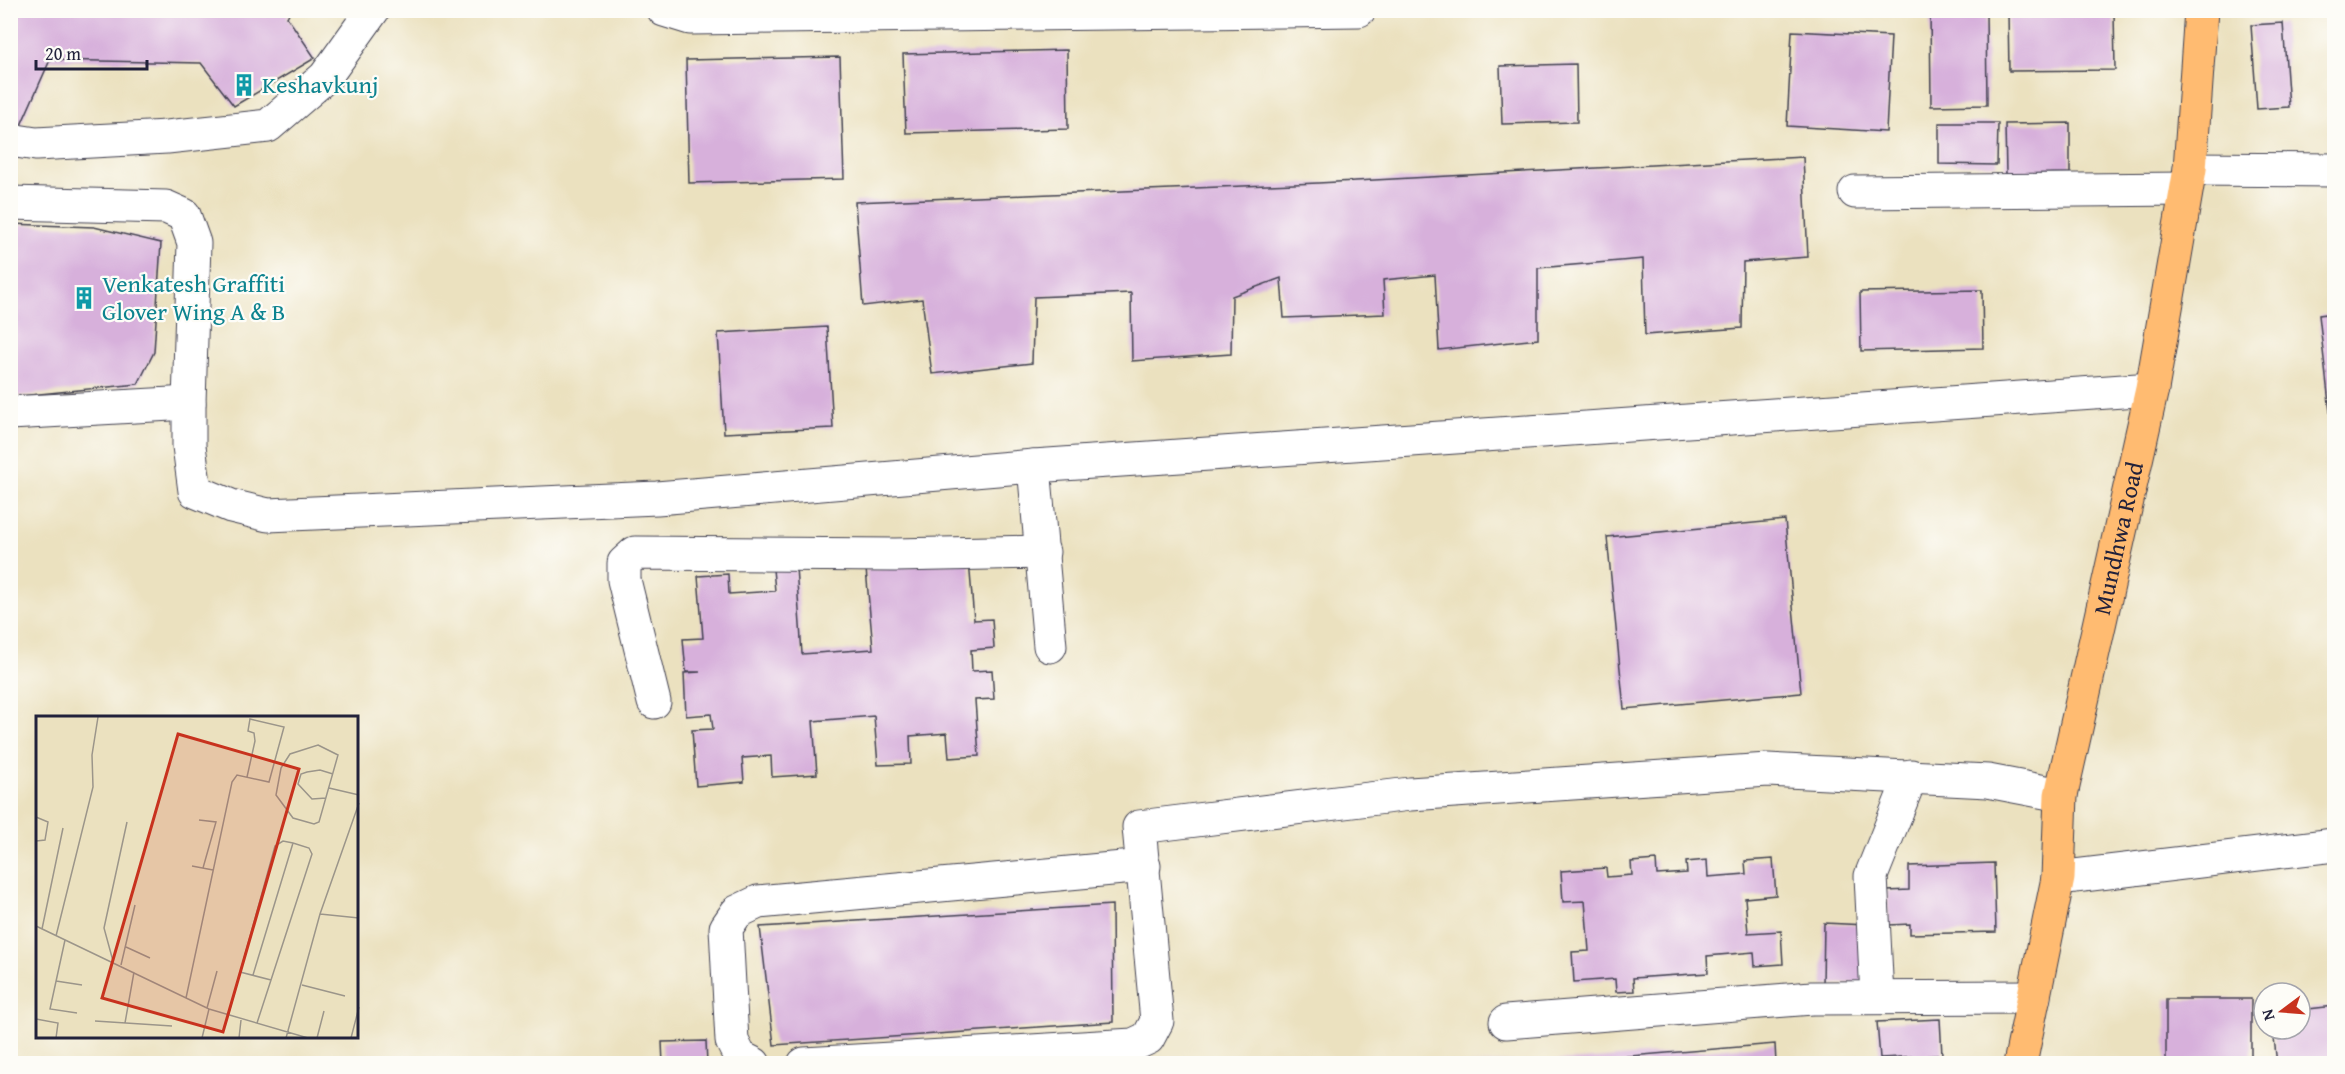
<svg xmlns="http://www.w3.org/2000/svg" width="2345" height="1074" viewBox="0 0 2345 1074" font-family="'Gentium Book Plus',serif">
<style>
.building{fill:#d7b0db}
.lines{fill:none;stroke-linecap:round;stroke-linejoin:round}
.minor-casing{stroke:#403f4f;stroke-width:35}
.major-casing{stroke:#403f4f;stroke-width:35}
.minor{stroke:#fff;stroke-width:33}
.major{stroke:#ffbb71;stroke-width:33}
.labels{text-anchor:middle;stroke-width:4.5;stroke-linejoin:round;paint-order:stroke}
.culture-label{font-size:24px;fill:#0d838f;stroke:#fdfcf7;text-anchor:start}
.street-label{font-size:24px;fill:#22223b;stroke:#fdfcf7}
.inset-road{fill:none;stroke:#9b958a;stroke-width:1.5}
.view{fill:#c8321e;fill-opacity:0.15;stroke:#c8321e;stroke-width:3}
.inset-edge{fill:none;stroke:#22223b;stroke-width:3}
</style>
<rect width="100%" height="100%" fill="#fdfcf7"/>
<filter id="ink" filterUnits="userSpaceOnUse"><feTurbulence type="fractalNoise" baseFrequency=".0167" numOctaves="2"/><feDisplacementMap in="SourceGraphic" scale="12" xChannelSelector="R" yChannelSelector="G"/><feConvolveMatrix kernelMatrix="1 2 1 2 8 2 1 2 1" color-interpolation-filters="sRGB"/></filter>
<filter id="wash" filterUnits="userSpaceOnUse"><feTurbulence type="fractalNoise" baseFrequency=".008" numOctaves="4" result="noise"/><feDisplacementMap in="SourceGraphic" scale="24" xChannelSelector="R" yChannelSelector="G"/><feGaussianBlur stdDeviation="1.35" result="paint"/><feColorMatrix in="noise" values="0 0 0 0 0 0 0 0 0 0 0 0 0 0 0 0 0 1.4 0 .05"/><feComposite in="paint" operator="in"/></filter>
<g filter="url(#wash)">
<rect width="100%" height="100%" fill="#ebe1bf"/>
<g id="blocks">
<g class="building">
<polygon points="10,10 291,10 287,17 315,58 234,106 201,63 50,60 21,125 10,122"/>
<polygon points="1930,10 1986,10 1987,105 1931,106"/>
<polygon points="2114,11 2115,70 2009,71 2008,12"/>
<polygon points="2283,23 2289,107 2257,109 2251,25"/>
<polygon points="1792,31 1891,36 1886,132 1787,126"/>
<polygon points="1067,50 1068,129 906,133 903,54"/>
<polygon points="840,57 844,179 689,183 686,60"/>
<polygon points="1576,64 1577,122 1502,124 1500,66"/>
<polygon points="1939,123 1998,123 1997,165 1939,164"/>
<polygon points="2070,123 2070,173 2006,174 2005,124"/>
<polygon points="1803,157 1808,257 1743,262 1742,328 1645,335 1643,259 1538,268 1538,339 1439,350 1435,275 1383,280 1385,314 1284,318 1281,278 1232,296 1231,354 1132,361 1131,293 1034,297 1032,363 932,374 922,299 863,306 855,202 1318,183"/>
<polygon points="10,224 94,227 161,243 154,352 138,384 10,397"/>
<polygon points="1982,290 1983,348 1861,351 1860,292"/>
<polygon points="2334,313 2334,421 2331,421 2319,315"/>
<polygon points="827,327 833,428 724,433 718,333"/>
<polygon points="1785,520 1801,693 1624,709 1607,537"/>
<polygon points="969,561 974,620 992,619 994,648 971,650 972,671 992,670 994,699 975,700 979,756 949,758 947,733 910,736 911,764 878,765 874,716 813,721 817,774 772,777 771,756 742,758 744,782 696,786 692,730 713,729 711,714 686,716 684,673 700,672 686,672 683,639 703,638 698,576 728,574 729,594 775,591 773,569 796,567 802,654 873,649 866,569"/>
<polygon points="1773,859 1776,895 1745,898 1748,933 1781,931 1783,964 1755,966 1754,952 1707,956 1708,973 1633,978 1634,991 1616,992 1615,979 1574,982 1572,952 1589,951 1585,901 1563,902 1561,871 1606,868 1607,877 1632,875 1631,862 1656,860 1657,875 1687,873 1686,862 1707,860 1708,877 1746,874 1745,861"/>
<polygon points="1994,863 1996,932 1910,934 1910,924 1889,925 1887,891 1909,890 1909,866"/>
<polygon points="1112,905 1113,1022 774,1045 760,927"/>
<polygon points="1824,923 1866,925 1863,982 1823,985"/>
<rect x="2166" y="999" width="85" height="65"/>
<polygon points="2334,1006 2334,1064 2277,1064 2273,1029 2300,1029 2300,1010"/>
<polygon points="1940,1019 1942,1055 1880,1058 1877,1022"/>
<polygon points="706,1041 707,1064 663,1064 662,1042"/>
<polygon points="1775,1044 1776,1064 1466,1064 1582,1060"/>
</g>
</g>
</g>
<g filter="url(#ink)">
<use href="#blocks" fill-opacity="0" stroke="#403f4f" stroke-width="1.5"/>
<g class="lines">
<g class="minor-casing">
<g id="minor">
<polyline points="664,10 690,18 1359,10"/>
<polyline points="10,140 36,144 167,137 268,126 325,77 373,10"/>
<polyline points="2190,169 2334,170"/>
<polyline points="1855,192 2186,189"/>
<polyline points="10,203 166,207 184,215 194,243 189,403 189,446 195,491 231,506 268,515 657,498 1034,466 2152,389"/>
<polyline points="10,413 189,403"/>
<polyline points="1034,466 1050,646"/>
<polyline points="654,702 624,580 624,563 635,553 895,555 1043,552"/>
<polyline points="2058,878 2334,845"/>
<polyline points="1877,997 1871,876 1911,776"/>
<polyline points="1506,1022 1812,998 2034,997"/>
<polyline points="754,1064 740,1057 732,1041 726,928 737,912 758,902 1144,866"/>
<polyline points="804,1064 1133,1045 1148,1038 1157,1021 1139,827 1410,794 1768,770 1988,781 2061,795"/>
</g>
</g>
<g class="major-casing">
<g id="major">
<path id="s1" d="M2020,1064L2058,878L2061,795L2152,389L2190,169L2201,10"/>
</g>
</g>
<use href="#minor" class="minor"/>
<use href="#major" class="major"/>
</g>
</g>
<defs>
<g id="building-bare" transform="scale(1.8)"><path d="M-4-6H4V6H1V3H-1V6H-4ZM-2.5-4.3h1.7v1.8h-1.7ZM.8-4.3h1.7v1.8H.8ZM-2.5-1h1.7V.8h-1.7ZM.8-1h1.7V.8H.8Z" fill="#0f9aa8" stroke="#fdfcf7" stroke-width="2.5" paint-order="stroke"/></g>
</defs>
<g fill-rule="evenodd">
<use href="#building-bare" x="244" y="85"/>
<use href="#building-bare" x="84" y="298"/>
</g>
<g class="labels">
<g class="culture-label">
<text x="262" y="93">Keshavkunj</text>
<text x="102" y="292">Venkatesh Graffiti<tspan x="102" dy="28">Glover Wing A &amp; B</tspan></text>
</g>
<g class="street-label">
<text dy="8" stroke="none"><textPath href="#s1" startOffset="536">Mundhwa Road</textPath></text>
</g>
</g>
<g transform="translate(36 716)">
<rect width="322" height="322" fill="#ebe1bf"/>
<path class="inset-road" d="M282,29L302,39L283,106L278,108L257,102L240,79L245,52L254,38ZM293,72L323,79M290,82L276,83L262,68L265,58L271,56L284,54L297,58M0,101L12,106L9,124L0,125M163,104L180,106L167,152M156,150L177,154M284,198L323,202M0,210L173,293L272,322M6,213L27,112M20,220L57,71L56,39L62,1M29,224L14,293L41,297M90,231L114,242M77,245L68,212L91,106M85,249L99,189M204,256L235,264M217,259L257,127M20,265L46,269M266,269L309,280M150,282L196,66L201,59L233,66L248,11L214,3L212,15L218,17L219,25L211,61M171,292L181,255M192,300L239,130L247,125L257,127L273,132L276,138L221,307M0,303L22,307L20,322M59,305L136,310M89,307L98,256M166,322L173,293M203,322L205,304M250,322L284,198L323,87M281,322L288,295M315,322L323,291"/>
<path class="view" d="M142,18L263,53L187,316L66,282Z"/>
<rect width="322" height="322" class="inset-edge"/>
</g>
<rect width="2345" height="1074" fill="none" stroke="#fdfcf7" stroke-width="36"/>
<g transform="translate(2282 1011) rotate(254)"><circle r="28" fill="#fdfcf7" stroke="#a5a5ac" stroke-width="1.5"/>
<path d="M0-4.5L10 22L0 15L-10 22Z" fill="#c8321e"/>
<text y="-9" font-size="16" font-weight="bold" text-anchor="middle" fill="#22223b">N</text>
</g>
<path d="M36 60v9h111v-9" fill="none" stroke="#22223b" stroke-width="3"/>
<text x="45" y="60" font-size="18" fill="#22223b" stroke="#fdfcf7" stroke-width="4.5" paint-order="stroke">20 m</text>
</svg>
